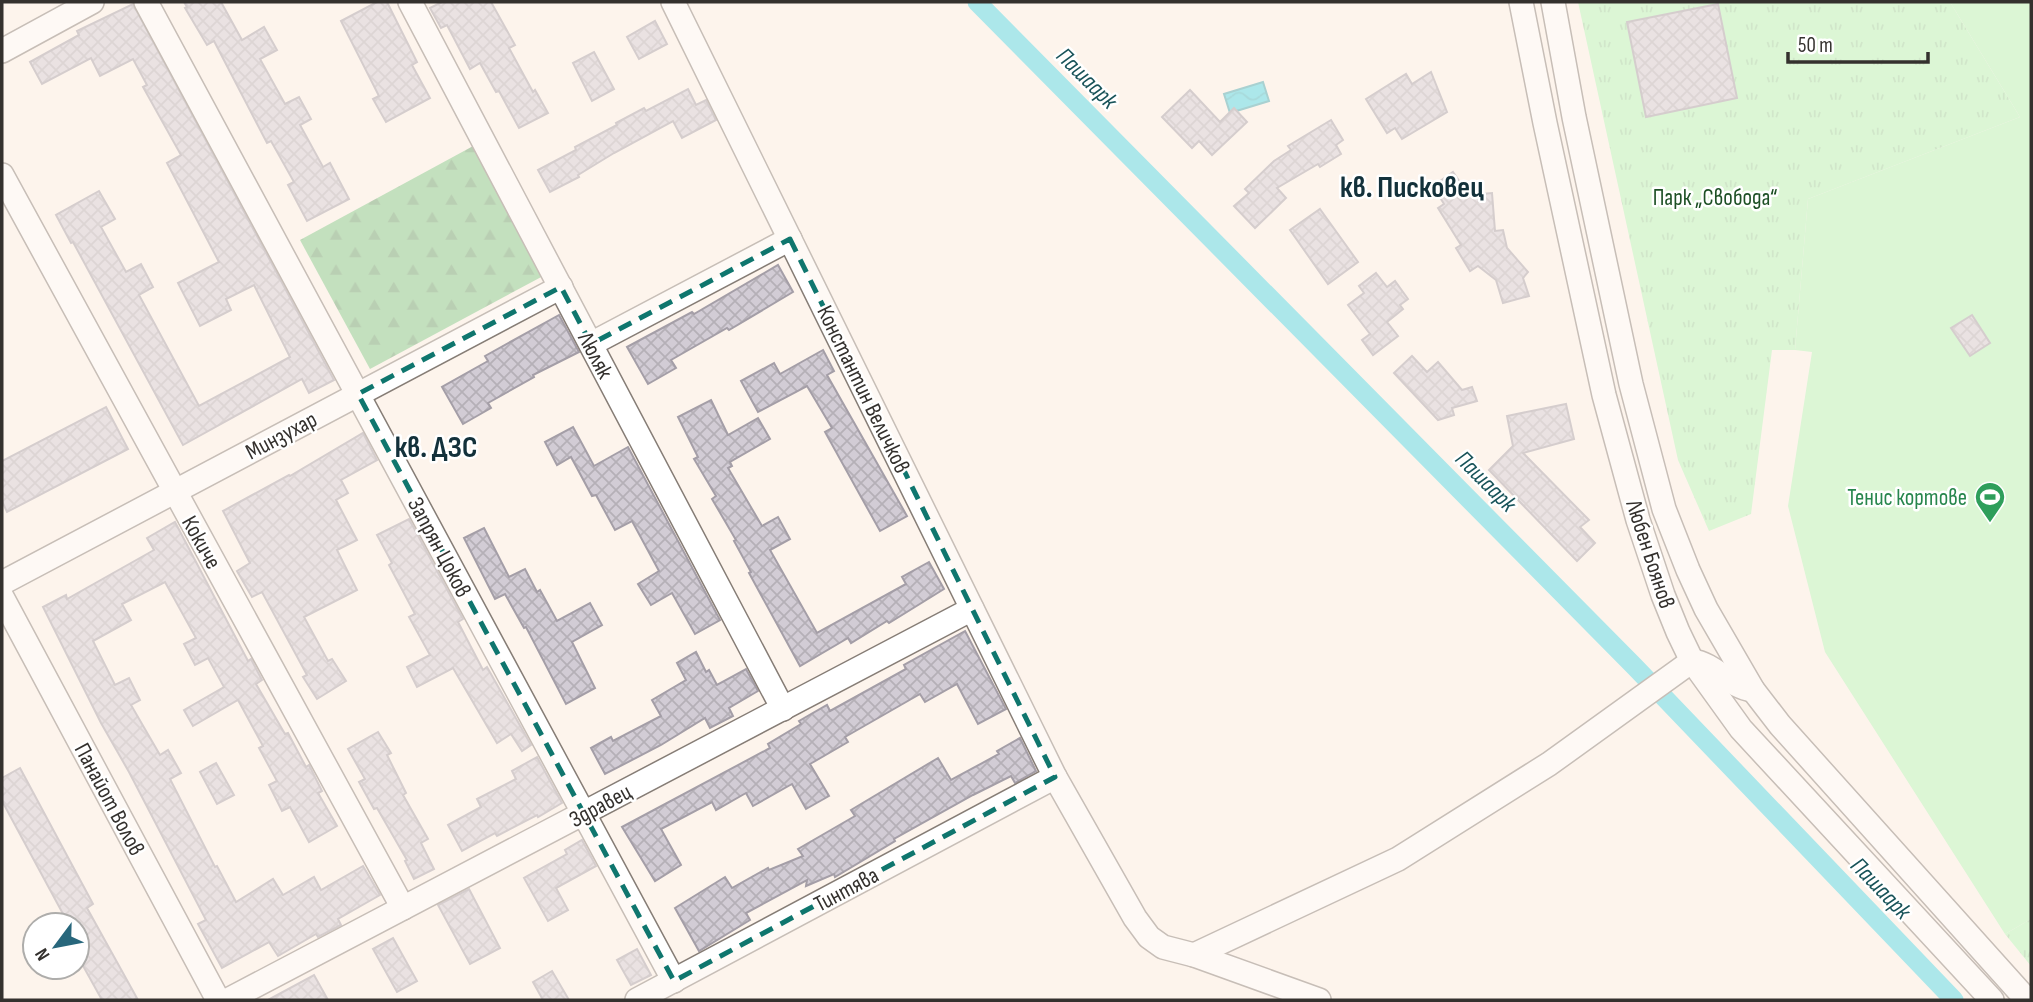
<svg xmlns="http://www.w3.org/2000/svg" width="2033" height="1002" viewBox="0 0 2033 1002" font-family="'Sofia Sans Condensed',sans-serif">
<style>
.green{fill:#b3f8b9}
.forest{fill:url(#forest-firs)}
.park{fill:url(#park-tufts);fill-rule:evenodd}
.water{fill:url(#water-waves);stroke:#43a6af;stroke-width:2}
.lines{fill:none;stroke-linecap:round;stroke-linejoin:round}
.canal{stroke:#4ad8e6;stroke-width:19}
.building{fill:url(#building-cross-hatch);stroke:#a49ea7;stroke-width:2}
.minor-casing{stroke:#867d76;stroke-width:26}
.minor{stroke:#fff;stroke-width:23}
.marked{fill:none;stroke:#0f766e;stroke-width:5;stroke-dasharray:14 9;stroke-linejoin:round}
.labels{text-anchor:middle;stroke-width:5;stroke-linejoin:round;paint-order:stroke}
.park-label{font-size:23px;fill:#1d5025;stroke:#fff}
.street-label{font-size:23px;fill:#34312e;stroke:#fff}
.leisure-label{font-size:23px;fill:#27864d;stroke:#fff;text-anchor:end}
.water-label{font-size:24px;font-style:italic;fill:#185359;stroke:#fff}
.district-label{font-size:30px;font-weight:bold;fill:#13313b;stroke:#fff}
</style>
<defs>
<pattern id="forest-firs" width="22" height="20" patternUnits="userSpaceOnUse" patternTransform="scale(1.75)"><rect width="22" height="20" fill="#7dc785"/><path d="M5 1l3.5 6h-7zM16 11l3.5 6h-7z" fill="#67a26d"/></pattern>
<pattern id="park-tufts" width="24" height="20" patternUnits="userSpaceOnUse" patternTransform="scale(1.75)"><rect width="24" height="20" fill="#b3f8b9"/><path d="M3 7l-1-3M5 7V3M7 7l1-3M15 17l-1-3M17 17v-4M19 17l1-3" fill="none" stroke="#9bd59f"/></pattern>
<pattern id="water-waves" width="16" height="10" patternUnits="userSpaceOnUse" patternTransform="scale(1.75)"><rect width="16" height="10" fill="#4ad8e6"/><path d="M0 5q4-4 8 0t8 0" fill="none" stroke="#41bac6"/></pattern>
<pattern id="building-cross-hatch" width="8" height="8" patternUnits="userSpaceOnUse" patternTransform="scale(1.75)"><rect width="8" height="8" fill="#d2ccd5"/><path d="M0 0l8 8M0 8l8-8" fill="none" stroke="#b5b0b7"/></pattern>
</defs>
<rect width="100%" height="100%" fill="#fdf4ec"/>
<polygon class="green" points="1950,2 2031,2 2031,919 2005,934 1825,652 1788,506 1812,352 1795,350 1808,199 2020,117"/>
<polygon class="forest" points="475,145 545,275 370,369 300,240"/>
<g class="park">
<path d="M1578,2H1950L2020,117L1808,199L1795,350H1772L1751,514L1709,531L1678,460ZM1718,4L1737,98L1646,117L1627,22Z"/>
<polygon points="2031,919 2031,966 2005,934"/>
</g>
<polygon class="water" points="1263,82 1269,101 1230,113 1224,94"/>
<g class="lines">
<polyline class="canal" points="977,2 1635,667 1954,1000"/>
</g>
<g class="building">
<polygon points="184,2 221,2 242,40 264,27 277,50 260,59 285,104 299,97 311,119 300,125 323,167 330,163 349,199 307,221 288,185 294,182 271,141 267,143 214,41 207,45 185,8 187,7"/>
<polygon points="377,2 387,2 417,62 412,65 430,98 386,122 373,99 379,96 341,21"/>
<polygon points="442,2 491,2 515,45 509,48 533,92 535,90 548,113 519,128 499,91 496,92 480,63 470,69 447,25 441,28 430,8"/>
<polygon points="133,4 334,380 309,393 302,379 183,445 73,242 71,243 56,215 99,191 115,219 101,227 126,272 141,264 153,287 139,295 199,406 290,357 254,285 226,299 231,310 200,326 178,283 219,262 167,163 181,155 143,87 147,85 133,59 100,76 91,58 42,84 30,62 79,35 77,31"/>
<polygon points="1718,4 1737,98 1646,117 1627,22"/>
<polygon points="655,21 667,44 639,59 627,37"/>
<polygon points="594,52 614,89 592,101 573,63"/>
<polygon points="1431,72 1447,112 1402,139 1395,128 1387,133 1366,99 1406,74 1412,84"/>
<polygon points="688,89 696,105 706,100 716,120 682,138 673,121 614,153 578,175 579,177 550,192 538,170 576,150 575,147 617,125 616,123 644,108 646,111"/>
<polygon points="1190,90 1220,122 1234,108 1247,122 1212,155 1199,141 1192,148 1162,117"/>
<polygon points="1331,120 1343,140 1336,145 1341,154 1320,167 1318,164 1277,188 1286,198 1255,228 1234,206 1249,193 1245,189 1274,161 1291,150 1288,146"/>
<polygon points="1453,172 1469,195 1492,193 1495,231 1503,230 1507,248 1528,272 1523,278 1529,296 1503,303 1496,280 1478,266 1470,271 1456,248 1461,245 1438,208 1444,204 1433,186"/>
<polygon points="1320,209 1358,262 1328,284 1290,230"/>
<polygon points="778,265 793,292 729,330 727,328 671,360 676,368 648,384 627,347 692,312 694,314"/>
<polygon points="1376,273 1387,287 1395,281 1408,299 1400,305 1403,309 1387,322 1398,336 1373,355 1362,340 1370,334 1348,305 1364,293 1359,286"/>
<polygon points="559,315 579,352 533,375 534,377 488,403 491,408 463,424 442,387 488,361 485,356"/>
<polygon points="1972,315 1990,343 1970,356 1951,328"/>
<polygon points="823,350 834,371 827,375 907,516 880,531 825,432 832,428 807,386 758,412 741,381 774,363 780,374"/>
<polygon points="1412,356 1427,372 1438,362 1462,390 1472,387 1477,401 1452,408 1454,415 1438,420 1394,373"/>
<polygon points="711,400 728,435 758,418 770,439 730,462 732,466 728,468 762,526 778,517 790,539 770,550 817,633 906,584 902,577 929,562 944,589 889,623 887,621 851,643 848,638 800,666 749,573 751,572 734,541 736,540 712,499 716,496 694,459 698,457 678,417"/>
<polygon points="1566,404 1574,439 1523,453 1589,520 1580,527 1595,543 1577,561 1489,470 1513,446 1507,416"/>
<polygon points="106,407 128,449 7,512 2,501 2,461"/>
<polygon points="573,427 594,466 628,447 720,620 695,634 672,593 651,605 638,584 659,571 632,521 615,530 596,495 592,496 571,457 557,465 545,442"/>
<polygon points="363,433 377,460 341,480 348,493 336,500 357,540 337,550 357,590 304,617 328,661 332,659 346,681 317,699 303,677 307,675 262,592 252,597 237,571 250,563 223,511 289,475 290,476"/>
<polygon points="409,519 463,619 458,622 483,670 487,667 531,745 522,751 511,734 497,743 453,668 417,687 407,667 430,655 409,617 415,614 389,565 392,563 377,535"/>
<polygon points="175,522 248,661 251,659 262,680 256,684 285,734 288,733 306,767 309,765 322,791 318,793 337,826 309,842 290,807 282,811 269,785 277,781 259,748 263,746 238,700 193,726 184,710 224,687 208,658 195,665 184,644 196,638 165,582 122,604 131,620 93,641 115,685 129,678 140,700 131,705 160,755 168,750 181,773 170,779 215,867 217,866 236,902 273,879 283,895 314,877 321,890 363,866 380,895 338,919 341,925 318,937 316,934 278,956 269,942 222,968 198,924 206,920 129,772 101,723 43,607 66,595 67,599 154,550 147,538"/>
<polygon points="484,528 509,577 525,569 537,592 540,590 557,621 590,603 602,625 572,642 595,688 566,704 526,627 524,628 505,594 495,599 464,538"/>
<polygon points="965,631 1006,709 978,724 957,684 925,702 920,694 845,737 848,742 810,764 829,796 806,809 792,784 753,806 746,793 716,810 712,802 661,829 681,865 655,881 622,827 770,748 768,744 801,724 799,721 827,705 830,711 906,669 904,665"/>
<polygon points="696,652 706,672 709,670 717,685 746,669 758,691 729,708 733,716 710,728 705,718 661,745 605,774 591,748 611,737 613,741 661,716 652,700 686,680 677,663"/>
<polygon points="378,732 391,753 387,755 406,793 403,795 428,839 421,843 434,869 414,879 405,861 407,860 377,808 374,809 359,782 365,779 348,749"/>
<polygon points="1020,738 1036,771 1015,783 1011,776 973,795 894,839 895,841 835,877 834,874 806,886 807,880 746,913 750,920 699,951 675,908 725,877 732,888 768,868 769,870 803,856 798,849 855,816 851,810 938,758 951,780 999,754 997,751"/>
<polygon points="537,757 562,803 538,817 537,815 497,836 495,833 462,851 448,825 481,807 477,799 516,779 512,771"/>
<polygon points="216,763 234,795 217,804 200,772"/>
<polygon points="20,768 93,904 87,908 138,1000 102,1000 77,955 77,925 69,925 2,801 2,778"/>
<polygon points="582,840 596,866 556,888 568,910 548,921 524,878 567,854 565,850"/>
<polygon points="469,889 500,948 470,964 438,905"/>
<polygon points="393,938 417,981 397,992 373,949"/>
<polygon points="637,949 651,975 631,985 617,960"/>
<polygon points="552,971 569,1000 543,1000 533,982"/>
<polygon points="314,975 328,1000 268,1000"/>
</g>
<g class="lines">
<g class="minor-casing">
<g id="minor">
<polyline points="146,2 674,981"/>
<polyline points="410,2 783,709"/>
<polyline points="673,2 1055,777 1135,918 1149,937 1163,947 1194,955 1319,1000"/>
<polyline points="1521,2 1545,123 1604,395 1638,520 1663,595 1678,632 1692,661 1741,729 1992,1000"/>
<polyline points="1553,2 1574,117 1631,384 1664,509 1688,570 1706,609 1753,690 1780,725 2027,1000"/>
<polyline points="2,51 92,2"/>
<polyline points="2,175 403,908"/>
<polyline points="591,344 790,239"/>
<polyline points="2,583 561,287"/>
<polyline points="2,597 218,1000"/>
<path d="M1194,955L1398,859L1549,764L1692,661C1715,664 1729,687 1753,690"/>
<polyline points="228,1000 972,609"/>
<polyline points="637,1000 1055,777"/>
</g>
</g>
<use href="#minor" class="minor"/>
</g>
<path d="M0 0H2033V1002H0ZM790,239L1055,777L674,981L358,394L561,287L591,344Z" fill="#fdf4ec" fill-opacity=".55" fill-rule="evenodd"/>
<path class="marked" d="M790,239L1055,777L674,981L358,394L561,287L591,344Z"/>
<defs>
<g id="stadium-pin" transform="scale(1.575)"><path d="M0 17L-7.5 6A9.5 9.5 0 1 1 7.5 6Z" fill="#2e9e5b" stroke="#fff"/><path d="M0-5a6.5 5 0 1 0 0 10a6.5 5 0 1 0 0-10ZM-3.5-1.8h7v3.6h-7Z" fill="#fff"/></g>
</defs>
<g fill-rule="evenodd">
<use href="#stadium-pin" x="1990" y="497"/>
</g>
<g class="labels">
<g class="park-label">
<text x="1715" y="205">Парк „Свобода“</text>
</g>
<g class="street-label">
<text transform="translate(596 355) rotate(62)" y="8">Люляк</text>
<text transform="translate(864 389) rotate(64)" y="8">Константин Величков</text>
<text transform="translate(281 435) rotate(-28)" y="8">Минзухар</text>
<text transform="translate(202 542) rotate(61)" y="8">Кокиче</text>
<text transform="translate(440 547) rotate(62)" y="8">Запрян Цоков</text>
<text transform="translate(1651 554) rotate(72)" y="8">Любен Боянов</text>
<text transform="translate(110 799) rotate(62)" y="8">Панайот Волов</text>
<text transform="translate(600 805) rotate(-28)" y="8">Здравец</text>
<text transform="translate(846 889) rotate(-28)" y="8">Тинтява</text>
</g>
<g class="leisure-label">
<text x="1967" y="505">Тенис кортове</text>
</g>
<g class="water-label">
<text transform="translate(1087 78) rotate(45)" y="8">Пашаарк</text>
<text transform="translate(1486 481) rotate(45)" y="8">Пашаарк</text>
<text transform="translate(1881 888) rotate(46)" y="8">Пашаарк</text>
</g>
<g class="district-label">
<text x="1412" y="197">кв. Писковец</text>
<text x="436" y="457">кв. ДЗС</text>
</g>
</g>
<rect width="2033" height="1002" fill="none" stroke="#34312e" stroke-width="7"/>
<g transform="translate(56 946) rotate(238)"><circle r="33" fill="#ffffff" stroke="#aeadab" stroke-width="2"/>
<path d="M0-5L12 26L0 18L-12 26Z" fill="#28677c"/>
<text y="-10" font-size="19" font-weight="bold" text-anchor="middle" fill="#34312e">N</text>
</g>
<path d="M1788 52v10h140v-10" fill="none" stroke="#34312e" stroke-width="3.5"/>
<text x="1798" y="52" font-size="21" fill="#34312e" stroke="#ffffff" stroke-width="5" paint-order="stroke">50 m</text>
</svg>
